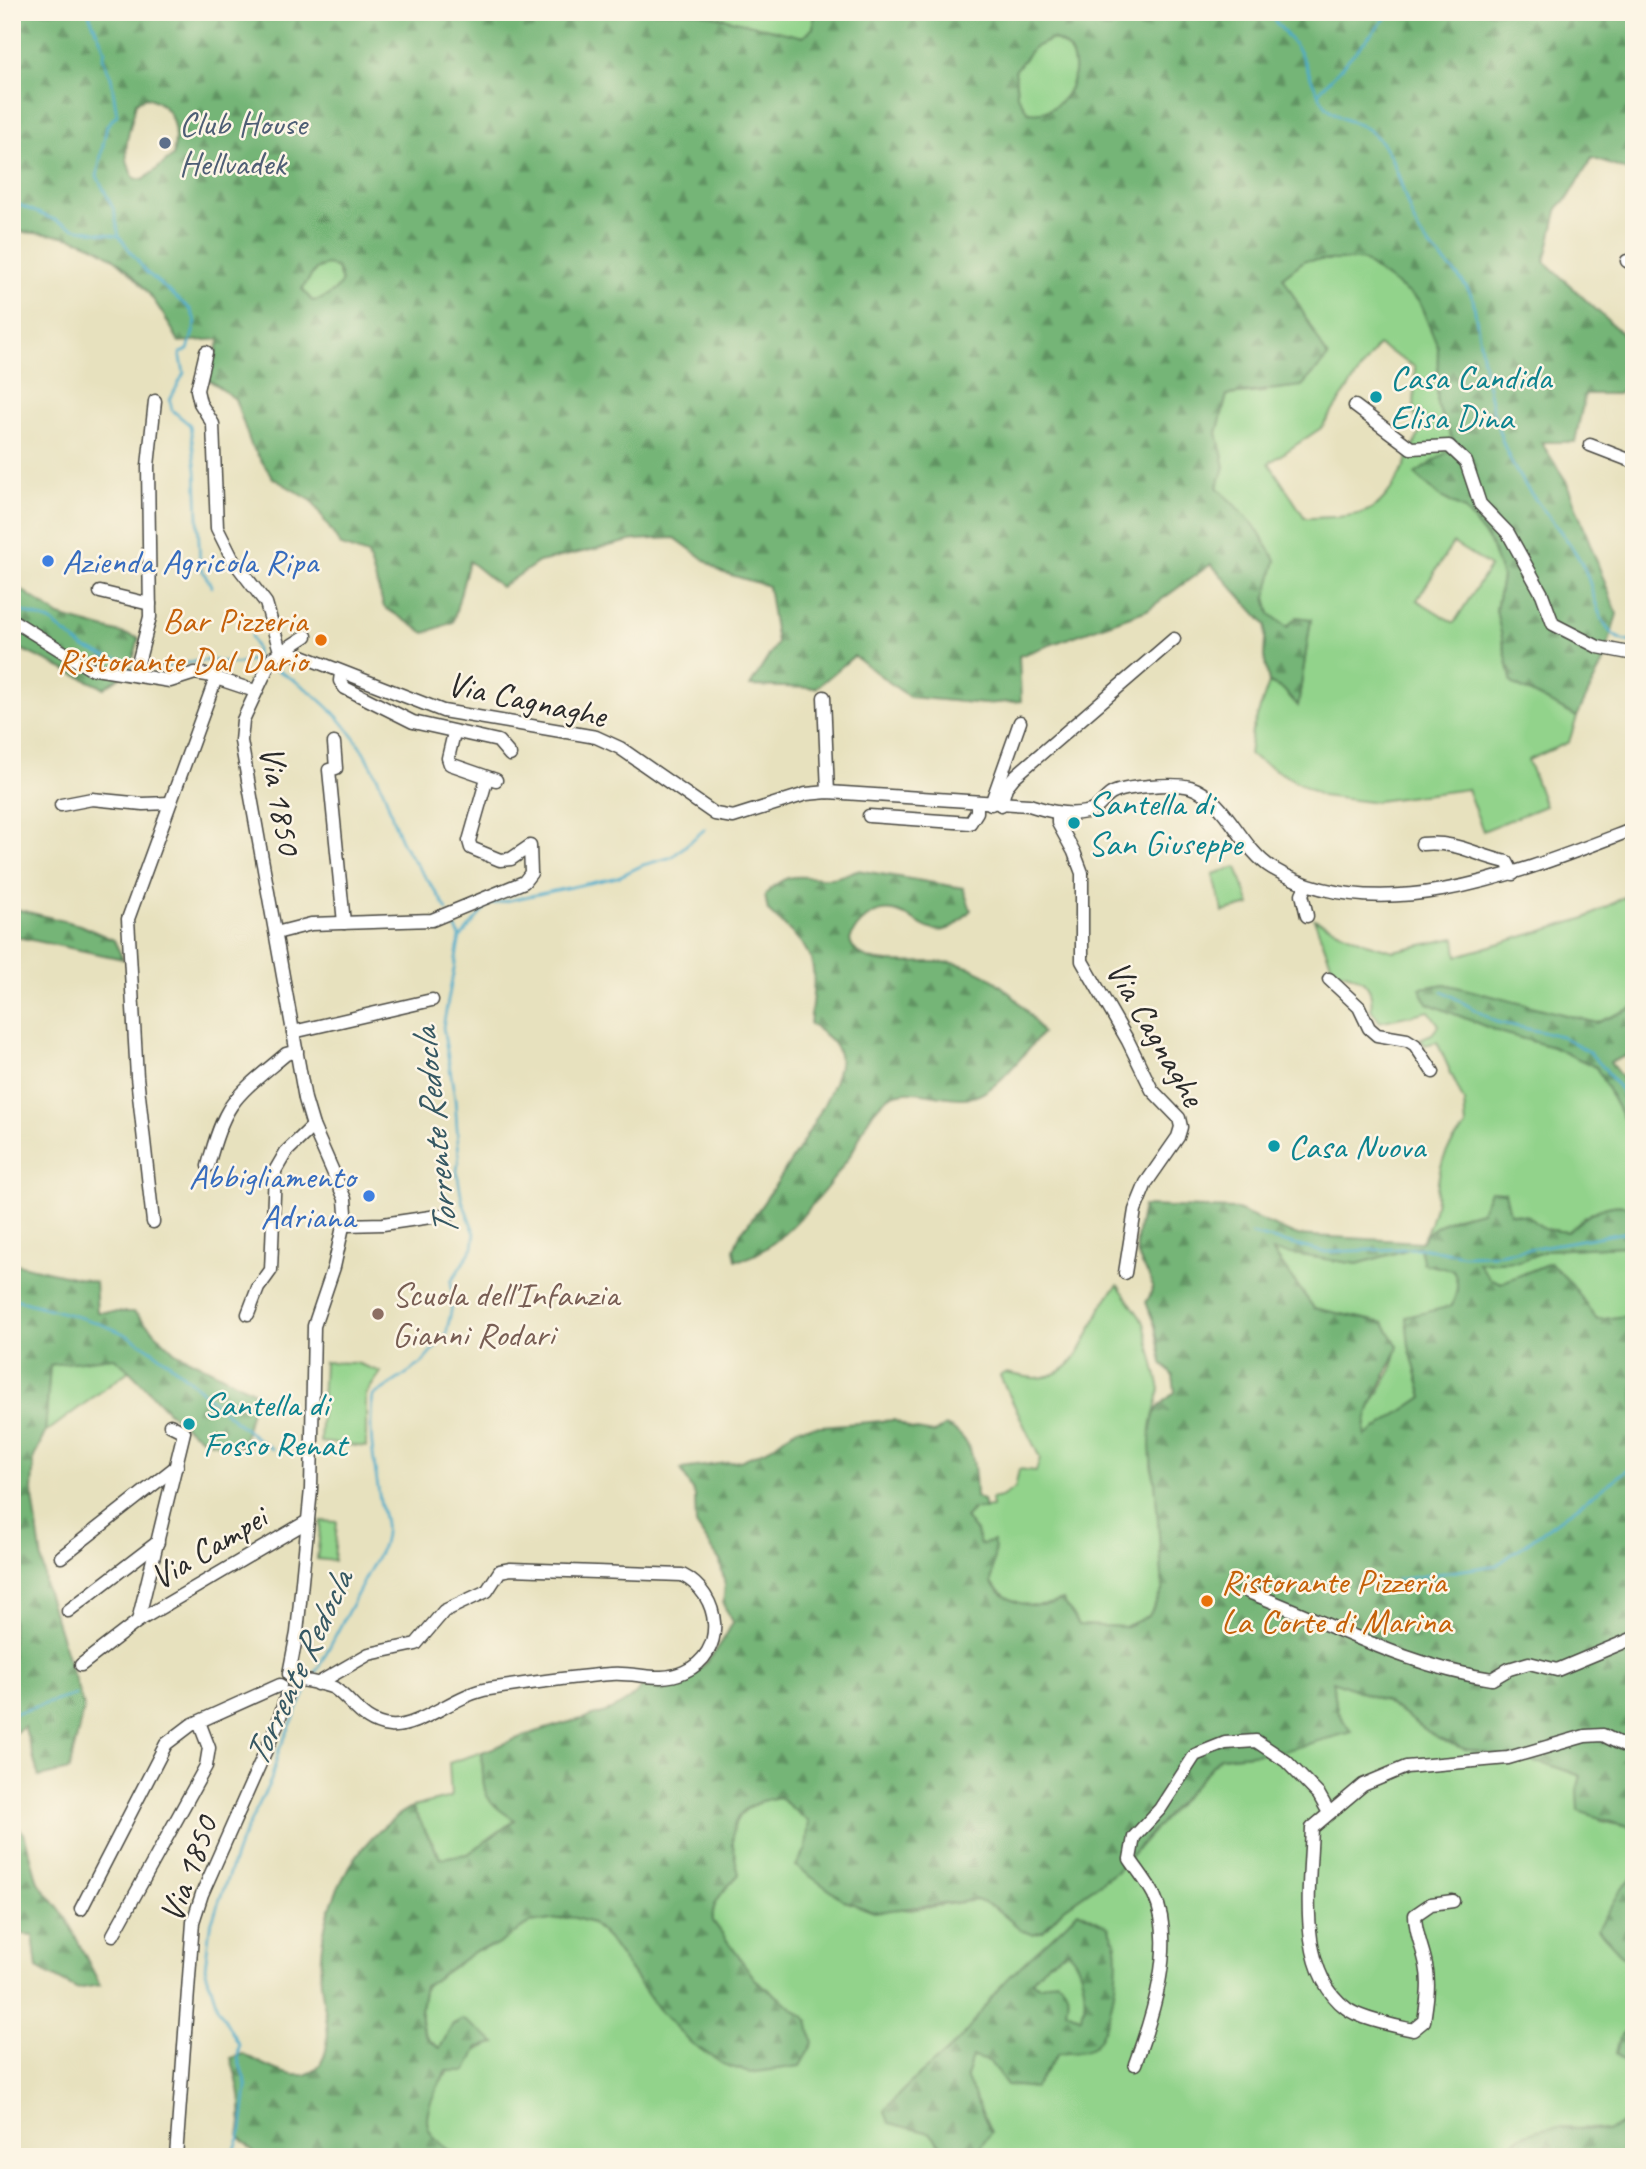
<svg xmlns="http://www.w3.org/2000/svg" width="1646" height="2169" viewBox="0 0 1646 2169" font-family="Caveat,sans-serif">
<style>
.green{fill:#92d38b;stroke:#5e7f5b;stroke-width:2;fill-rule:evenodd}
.forest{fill:url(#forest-firs);stroke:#507051;stroke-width:2;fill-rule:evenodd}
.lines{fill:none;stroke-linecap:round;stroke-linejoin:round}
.stream{stroke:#4babca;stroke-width:2.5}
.minor-casing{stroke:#474641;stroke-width:15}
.minor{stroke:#fff;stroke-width:12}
.service-dot{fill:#5c6f8a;stroke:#fcf5e5;stroke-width:2.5}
.culture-dot{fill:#0f9aa8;stroke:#fcf5e5;stroke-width:2.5}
.shop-dot{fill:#3f7fe0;stroke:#fcf5e5;stroke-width:2.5}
.food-dot{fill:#e8710a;stroke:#fcf5e5;stroke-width:2.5}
.education-dot{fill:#8d6e63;stroke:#fcf5e5;stroke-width:2.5}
.labels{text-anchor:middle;stroke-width:5;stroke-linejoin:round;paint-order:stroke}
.service-label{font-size:35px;fill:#4e5e75;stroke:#fcf5e5;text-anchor:start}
.culture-label{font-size:35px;fill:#0d838f;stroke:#fcf5e5;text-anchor:start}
.shop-label{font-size:35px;fill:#366cbe;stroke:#fcf5e5;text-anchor:start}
.food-label{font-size:35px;fill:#c56008;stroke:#fcf5e5;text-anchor:end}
.street-label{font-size:35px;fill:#2b2b2b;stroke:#fcf5e5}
.education-label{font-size:35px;fill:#785e54;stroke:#fcf5e5;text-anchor:start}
.water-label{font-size:37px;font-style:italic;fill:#365863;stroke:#fcf5e5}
</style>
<defs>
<pattern id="forest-firs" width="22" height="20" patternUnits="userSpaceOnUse" patternTransform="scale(1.75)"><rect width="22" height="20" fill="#75b577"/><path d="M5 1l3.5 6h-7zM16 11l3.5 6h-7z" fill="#609362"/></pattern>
</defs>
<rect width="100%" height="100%" fill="#fcf5e5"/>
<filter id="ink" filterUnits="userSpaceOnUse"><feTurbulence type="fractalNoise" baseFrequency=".0143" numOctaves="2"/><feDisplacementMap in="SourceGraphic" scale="14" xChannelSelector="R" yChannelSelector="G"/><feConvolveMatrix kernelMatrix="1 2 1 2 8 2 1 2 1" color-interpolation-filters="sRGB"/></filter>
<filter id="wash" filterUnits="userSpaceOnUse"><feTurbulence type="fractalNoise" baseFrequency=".00686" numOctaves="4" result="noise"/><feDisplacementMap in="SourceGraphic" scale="28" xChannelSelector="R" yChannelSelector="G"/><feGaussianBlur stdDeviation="1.57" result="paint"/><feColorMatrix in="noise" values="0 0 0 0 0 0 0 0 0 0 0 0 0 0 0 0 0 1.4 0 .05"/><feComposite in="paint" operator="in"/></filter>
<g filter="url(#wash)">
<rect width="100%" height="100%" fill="#e7e1be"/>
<g class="green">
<polygon points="697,12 814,12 813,28 808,35 799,37"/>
<path d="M1052,39C1094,50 1071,120 1028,112L1017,95L1015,71L1033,48Z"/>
<path d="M1305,260H1362L1419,301L1438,347L1437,405L1456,447L1415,474L1439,496L1464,509L1490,542L1502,577L1496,610L1512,683L1577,717L1569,742L1528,760L1545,806L1483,831L1467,789L1370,802L1322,796L1249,755L1252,731L1269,683L1283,689L1298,705L1311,619L1297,617L1287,627L1270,615L1266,597L1276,560L1217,487L1225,467L1217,433L1227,395L1265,392L1297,305L1283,277ZM1378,345L1415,367L1414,414L1422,428C1411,450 1395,494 1374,507C1357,519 1325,517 1305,518L1269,463L1321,428ZM1453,543L1490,566L1454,623L1417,600Z"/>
<path d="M328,264L337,269L342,281C336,292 324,300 312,301L302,289L316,269Z"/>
<polygon points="1237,867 1250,905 1223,912 1213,874"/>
<path d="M1626,896L1634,925V1007L1597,1023L1445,984L1420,988L1427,1003L1502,1033L1553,1047L1596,1067L1634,1138V1208C1608,1199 1586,1215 1568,1232L1544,1229L1528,1216L1482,1211L1455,1217L1425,1235C1447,1193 1424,1169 1466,1127L1464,1102L1437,1042L1425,1045L1420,1039L1432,1034L1439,1025L1429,1011L1380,1022L1371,1009C1375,983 1358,974 1334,971L1314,919L1366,943L1393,951L1455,938L1457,956L1586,918Z"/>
<path d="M1420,1246L1424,1264L1453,1270C1470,1302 1430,1327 1409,1346L1423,1397L1364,1437L1367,1413L1391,1371L1398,1346L1342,1315L1314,1308L1272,1250L1357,1264Z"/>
<polygon points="1624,1246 1634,1250 1634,1315 1597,1320 1550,1263 1501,1283 1489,1278 1478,1262 1520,1261 1548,1250"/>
<path d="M1118,1285L1144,1323L1160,1389L1153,1418L1151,1466L1155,1480L1163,1589L1149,1616L1125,1627L1079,1625L1063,1600C1035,1610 1011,1607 991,1584L993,1542L980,1545L976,1531L965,1518L974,1509L992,1507L991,1499L1001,1497L1015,1488L1019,1469L1036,1471L1040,1458L1000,1376L1004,1373C1014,1374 1026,1378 1036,1378C1089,1376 1087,1313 1118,1285Z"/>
<polygon points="113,1357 130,1370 45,1433 50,1364"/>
<polygon points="324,1362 356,1363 381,1372 366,1394 366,1447 320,1442"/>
<polygon points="321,1521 337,1522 334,1561 317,1559"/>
<path d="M1333,1680L1384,1701L1439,1739L1465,1749L1550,1765L1581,1776L1577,1790L1602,1821L1631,1828L1634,1835V1876L1622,1888L1629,1960L1634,1968V2022L1621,2034L1616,2053L1634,2074V2115L1607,2132L1585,2127L1523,2135L1497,2157H463C452,2152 438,2146 431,2135C406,2100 465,2050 495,2043L453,2024L440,2048C415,2033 420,2011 425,1986L477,1950L495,1946L530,1923L572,1917L592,1923L608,1939L658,2009L808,2020L755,1979L713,1921C710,1901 727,1888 739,1874C727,1830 728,1807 779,1797L809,1822L806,1849L827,1886L845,1901L910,1910L977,1900L994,1907L1023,1931L1033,1934L1043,1931L1063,1909L1116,1872L1220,1757L1283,1751L1351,1732L1337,1711Z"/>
<path d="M482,1752C484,1789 480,1801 516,1819L468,1854L441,1858L412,1807L451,1797L449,1763Z"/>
</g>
<g class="forest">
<path d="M12,12H697L803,37L813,28L814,12H1634V173L1592,158L1569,197L1558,207L1545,262L1634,345V372L1618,394H1585L1575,442H1541L1566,481L1617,614L1603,662L1577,717L1512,683L1496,610L1502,577L1490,542L1464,509L1439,496L1415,474L1456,446L1437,405L1438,347L1419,301L1362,260H1305L1283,277L1328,357L1302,386L1227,395L1217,433L1225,467L1217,487L1254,525L1276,560L1266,597L1270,614L1287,627L1297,617L1311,619L1298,706L1283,689L1269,683L1264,657L1266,625L1211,564L1147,610L1019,656L1021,701L984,704L909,697L854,656L816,688L750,686L777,643L768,586L721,572L675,538L635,540L539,562L501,587L469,561L453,622L425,633L384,607L368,555L341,546L312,501L273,478L251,445L235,399L208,379L220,339L179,342C155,296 121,249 67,237C49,233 30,234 12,230ZM1052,39C1094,50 1071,120 1028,112L1017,95L1015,71L1033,48ZM146,97C175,105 178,130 173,156L143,180L134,178C118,151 131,130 136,102ZM328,264L337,269L342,281C336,292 324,300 312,301L302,289L316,269Z"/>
<polygon points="12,583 59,616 139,638 130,670 104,688 12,645"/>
<path d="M857,870L963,888L971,910C963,917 956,928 945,930C924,934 912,914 893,911C874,908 856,923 850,940C859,976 930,956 959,964C994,973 1024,1003 1042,1033C1026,1051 996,1093 972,1097C941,1103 905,1078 880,1104C866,1118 861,1137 851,1154C831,1185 773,1259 736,1260L734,1249L740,1234C761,1209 847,1084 839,1055C835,1040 822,1033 810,1024C817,958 819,956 768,911L765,895C787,869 800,878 830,878C839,878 848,873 857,870Z"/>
<polygon points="12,908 80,925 114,940 123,959 12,936"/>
<polygon points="1445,984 1597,1023 1634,1007 1634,1053 1610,1062 1634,1094 1634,1138 1596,1067 1553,1047 1502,1033 1427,1003 1420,988"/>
<path d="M1490,1191L1505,1192L1510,1213L1528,1216L1544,1229L1567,1232C1586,1215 1608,1199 1634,1208V1250L1624,1246L1548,1250L1520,1261L1478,1263L1489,1278L1501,1283L1550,1263L1572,1284L1597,1320L1634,1315V1835L1631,1828L1578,1811L1577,1790L1581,1776L1550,1765L1465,1749L1439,1739L1384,1701L1333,1681L1337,1711L1351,1732L1283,1751L1220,1757L1116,1872L1063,1909L1043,1931L1032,1934L1023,1931L994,1907L977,1900L874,1912L845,1901L796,1866L806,1849L809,1822L779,1797C728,1806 727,1830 739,1874C727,1888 710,1901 713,1921L755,1979L808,2020L813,2043L800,2066L749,2073L723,2064L691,2043L658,2009L608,1939L592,1923L572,1917L530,1923L495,1946L477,1950L425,1986C420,2010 414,2034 440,2048L453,2024L463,2019L496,2043L478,2047L467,2071H446C424,2113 412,2133 463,2157H258L239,2136C245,2107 239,2086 231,2058L243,2054C263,2064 305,2091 321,2063C335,2039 323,2008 321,1983C316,1914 350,1840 412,1807L440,1858L468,1854L515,1820C479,1798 484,1792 482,1752C504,1744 526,1734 549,1728C582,1717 619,1716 642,1687C651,1687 662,1688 671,1686C700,1677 721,1647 733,1622L723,1604L725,1586L720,1561L696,1525L695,1496L681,1469L740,1461L771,1448L797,1428L894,1420L911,1429L934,1433L945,1426C976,1437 975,1469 976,1497L983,1500L985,1509H974L965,1518L976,1531L980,1545L993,1541L995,1549L991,1583C1011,1607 1035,1610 1063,1600L1079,1625L1125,1627L1149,1616L1163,1589L1155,1480C1150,1463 1148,1436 1153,1418C1156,1407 1167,1399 1175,1392L1173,1376L1162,1363L1155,1326L1146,1302C1163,1280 1140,1272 1137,1251C1135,1238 1141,1219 1143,1206L1235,1209L1295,1235L1421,1242C1432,1222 1461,1216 1481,1211ZM1419,1246L1424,1264L1453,1270C1460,1283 1457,1293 1452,1306L1406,1317L1409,1346L1423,1397L1365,1436C1364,1405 1388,1377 1398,1346L1384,1323L1314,1308L1272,1251L1357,1264Z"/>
<path d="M12,1263L95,1282L97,1312H134L175,1352L255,1392L242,1448C230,1445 215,1444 204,1439C171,1423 143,1379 113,1357L50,1365L45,1433L34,1457L32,1490L46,1589L84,1708L69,1770L39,1777L24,1726L12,1735Z"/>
<polygon points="12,1821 24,1833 38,1882 66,1918 100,1985 76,1989 37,1968 33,1935 12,1933"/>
<polygon points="1634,1876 1634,1968 1598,1929 1622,1888"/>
<path d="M1078,1911L1108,1926C1111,1932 1115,1939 1116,1946C1120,1968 1111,2037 1090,2049C1083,2053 1067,2053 1058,2054L1034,2088L1007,2085L989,2061L972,2057L966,2077L991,2132L975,2157H951L930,2133L889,2123L885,2111C906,2082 934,2065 958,2041C975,2024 985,2003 1001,1986C1025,1959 1054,1938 1078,1911ZM1068,1951C1083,1966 1089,1998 1081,2018L1066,2010C1069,1997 1069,1987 1056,1980L1039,1986L1032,1981L1049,1961Z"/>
<polygon points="1634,2022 1634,2074 1616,2053 1621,2034"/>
<path d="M1634,2115V2157H1497C1505,2150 1514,2140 1524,2135C1549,2123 1581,2127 1607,2132Z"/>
</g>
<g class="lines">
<g class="stream">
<polyline points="88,12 105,50 103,58 111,77 117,115 107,125 97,176 114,210 119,236 146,272 190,309 196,322 188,350 180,353 184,373 170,400 172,410 190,425 196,470 200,566 212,587"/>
<path d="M1268,12C1277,25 1289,36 1298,50C1309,67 1313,91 1327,107C1346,127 1365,117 1386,149C1402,173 1405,212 1423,238C1439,260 1462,274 1473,299C1482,352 1489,423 1516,471C1535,505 1567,533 1584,568C1597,594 1596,641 1634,642"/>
<polyline points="1319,92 1391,12"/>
<polyline points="12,202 74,228 118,236"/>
<polyline points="12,608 50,621 84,648 111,658 134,662"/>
<polyline points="251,636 256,649 256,658 265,664"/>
<path d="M140,665C161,672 180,663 201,661C224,658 229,670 256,658"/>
<path d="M271,667C326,695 361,736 384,792C391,810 395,832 405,848C419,870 435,887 447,910"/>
<polyline points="461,937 488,905 618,877 643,865 672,857 705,829"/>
<polyline points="1443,991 1496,1022 1561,1036 1588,1051 1606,1070 1634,1110"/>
<polyline points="1252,1234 1323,1252 1424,1248 1464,1255 1497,1254 1634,1231"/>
<path d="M12,1298C51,1311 99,1319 134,1339C185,1368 223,1417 272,1449"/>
<polyline points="1397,1580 1497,1565 1634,1465"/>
<path d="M313,1678L383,1545C388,1525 384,1520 380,1501C375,1467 367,1431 373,1396L421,1364L446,1335L453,1302L451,1282L473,1247L475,1234L462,1200L457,1171L459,1157L455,1099L443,1027L460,937L450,916"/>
<polyline points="12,1714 75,1695"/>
<polyline points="232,2157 242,2130 247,2087 238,2058 239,2045 217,2006 205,1968 210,1927 239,1845 271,1780 279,1750 308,1687"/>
</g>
</g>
</g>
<g filter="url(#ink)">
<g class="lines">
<g class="minor-casing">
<g id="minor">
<polyline points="1627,261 1634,264"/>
<polyline points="206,352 197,390 200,403 213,424 217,528 233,560 266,603 280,651"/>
<polyline points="1355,406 1411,448 1449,446 1466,462 1480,504 1508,533 1542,594 1553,624 1598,647 1634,654"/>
<polyline points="1590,445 1634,462"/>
<polyline points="100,592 150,604"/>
<polyline points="12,620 89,668 170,681 195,673 207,675 255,691"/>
<path d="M280,651L302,656L443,711L596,737L620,748L715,814L733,817L806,794L828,792L1029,805C1048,811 1066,816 1086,812C1098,811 1102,800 1111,794C1124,786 1175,783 1190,787C1227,799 1240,848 1272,868C1379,933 1529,869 1634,829"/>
<polyline points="341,673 340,681 345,688 413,722 498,741 510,755"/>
<polyline points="135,675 150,617 148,466 155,401"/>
<polyline points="824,697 828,792"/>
<polyline points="454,733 448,758 450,764 496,780"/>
<polyline points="334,743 336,768 329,770 344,923"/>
<polyline points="991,804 1020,722"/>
<polyline points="61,805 92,799 143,804 169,803"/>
<polyline points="1001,805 1006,787 1014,777 1174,639"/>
<polyline points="1058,813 1058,823 1074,852 1082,873 1082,961 1128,1041 1152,1090 1179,1118 1181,1127 1178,1137 1146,1183 1135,1210 1125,1273"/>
<polyline points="869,816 970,823 977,812 977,803"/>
<path d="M1422,844C1460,841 1473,855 1507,862L1513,874"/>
<polyline points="1306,886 1302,894 1307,916"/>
<polyline points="276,933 311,924 432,920 524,882 531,873 530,846 511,859 500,860 471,848 469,841 487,778"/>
<polyline points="1329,979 1359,1007 1369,1028 1377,1035 1407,1040 1415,1045 1433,1072"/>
<polyline points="293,1032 432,1000"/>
<path d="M208,1166C225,1100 235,1097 286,1054L297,1051"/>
<polyline points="153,1222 137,1077 128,919 216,678"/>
<polyline points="345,1225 383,1224 451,1214"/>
<polyline points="248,1314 258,1288 271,1270 275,1171 286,1152 313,1126"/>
<polyline points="170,1425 184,1432 138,1621 308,1521"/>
<polyline points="61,1557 177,1466"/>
<path d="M1248,1592C1328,1622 1407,1667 1492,1679L1509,1669L1529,1663L1557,1670L1634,1638"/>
<polyline points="68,1611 158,1542"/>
<polyline points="81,1665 138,1621"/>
<polyline points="289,1674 297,1633 311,1489 314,1326 334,1267 346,1213 345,1199 313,1126 305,1099 241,741 243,720 272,658 306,636"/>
<path d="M297,1679C309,1682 323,1683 334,1688C354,1702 362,1723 390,1726C419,1729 457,1693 489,1689C529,1683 570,1677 611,1674C637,1672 659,1683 684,1672C728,1653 721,1594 682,1575L511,1569L500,1571L487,1591L444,1611L416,1644L369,1654L317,1684"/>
<path d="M1453,1901L1431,1904L1415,1915C1415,1933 1423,1948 1426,1965C1430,1984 1427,2001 1424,2021L1413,2030C1396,2026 1359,2019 1346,2008C1296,1970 1310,1884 1312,1828L1363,1785L1406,1767L1508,1758L1585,1736L1603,1735L1634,1751"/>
<polyline points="81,1909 166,1744 191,1725 280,1685"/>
<polyline points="113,1935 206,1766 209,1748 199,1722"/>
<path d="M1135,2064C1152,2018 1177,1943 1154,1895C1148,1883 1138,1871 1130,1859L1134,1837L1160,1809L1195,1755L1225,1743L1256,1741L1286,1761L1319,1795L1328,1811"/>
<polyline points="176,2157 193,1922 202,1894 278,1723 287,1693"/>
</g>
</g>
<use href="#minor" class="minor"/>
</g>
</g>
<circle class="service-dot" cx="165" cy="143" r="7"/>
<g class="culture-dot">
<circle cx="1376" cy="397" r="7"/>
<circle cx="1074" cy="823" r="7"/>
<circle cx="1274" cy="1146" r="7"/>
<circle cx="189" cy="1424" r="7"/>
</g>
<g class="shop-dot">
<circle cx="48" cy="561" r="7"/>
<circle cx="369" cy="1196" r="7"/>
</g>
<g class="food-dot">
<circle cx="321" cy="640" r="7"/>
<circle cx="1207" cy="1601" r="7"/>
</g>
<circle class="education-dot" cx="378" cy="1314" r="7"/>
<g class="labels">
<g class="service-label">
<text x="179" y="135">Club House<tspan x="179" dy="40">Hellvadek</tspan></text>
</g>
<g class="culture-label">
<text x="1390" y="389">Casa Candida<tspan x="1390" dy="40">Elisa Dina</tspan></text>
<text x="1088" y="815">Santella di<tspan x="1088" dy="40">San Giuseppe</tspan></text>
<text x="1288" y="1158">Casa Nuova</text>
<text x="203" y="1416">Santella di<tspan x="203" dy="40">Fosso Renat</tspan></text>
</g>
<g class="shop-label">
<text x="62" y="573">Azienda Agricola Ripa</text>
<text x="355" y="1188" text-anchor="end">Abbigliamento<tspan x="355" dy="40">Adriana</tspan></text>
</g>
<g class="food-label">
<text x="307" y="632">Bar Pizzeria<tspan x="307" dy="40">Ristorante Dal Dario</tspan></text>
<text x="1221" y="1593" text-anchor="start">Ristorante Pizzeria<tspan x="1221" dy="40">La Corte di Marina</tspan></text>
</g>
<g class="street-label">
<text transform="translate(527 699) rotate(12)" y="12">Via Cagnaghe</text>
<text transform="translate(281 800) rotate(80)" y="12">Via 1850</text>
<text transform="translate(1156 1033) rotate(60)" y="12">Via Cagnaghe</text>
<text transform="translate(208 1547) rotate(-31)" y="12">Via Campei</text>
<text transform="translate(188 1869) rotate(-70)" y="12">Via 1850</text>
</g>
<g class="education-label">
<text x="392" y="1306">Scuola dell'Infanzia<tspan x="392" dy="40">Gianni Rodari</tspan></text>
</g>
<g class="water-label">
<text transform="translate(434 1133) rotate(-96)" y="13">Torrente Redocla</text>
<text transform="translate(297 1668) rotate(-65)" y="13">Torrente Redocla</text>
</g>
</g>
<rect width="1646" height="2169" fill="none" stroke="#fcf5e5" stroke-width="42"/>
</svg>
